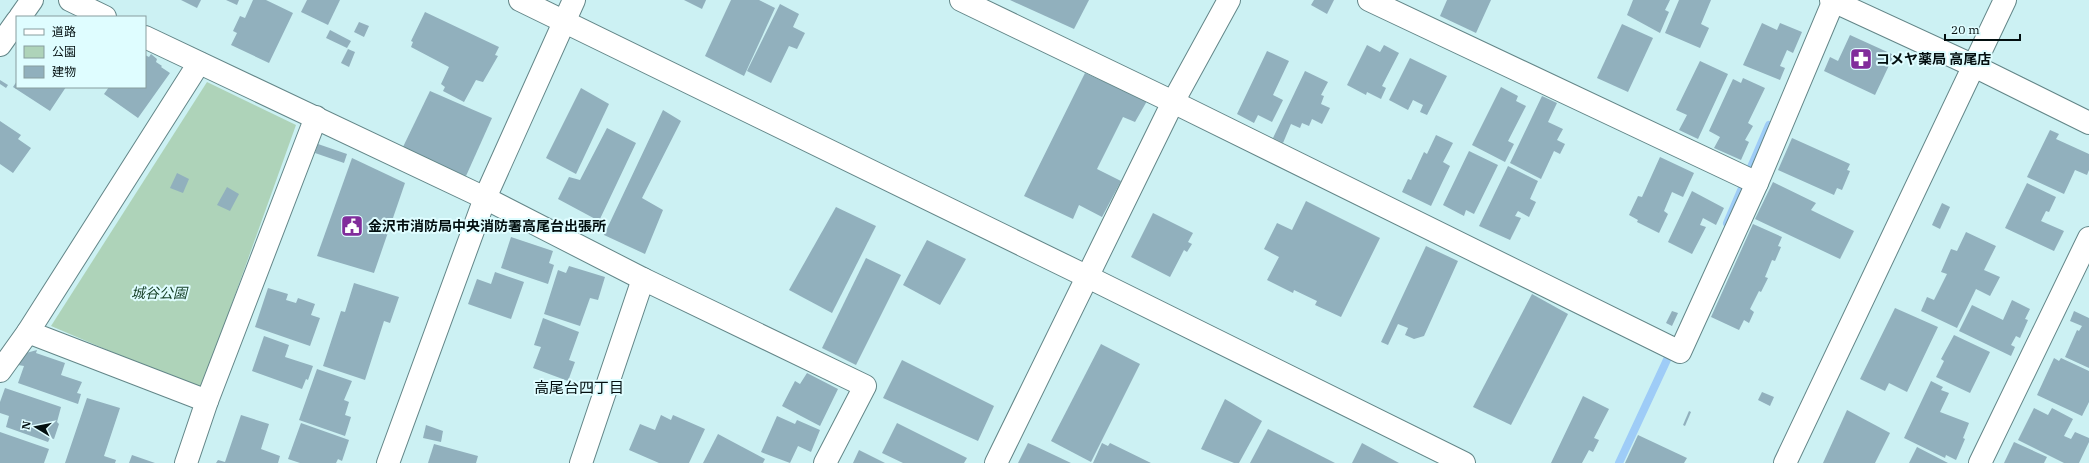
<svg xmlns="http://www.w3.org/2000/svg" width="2089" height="463" viewBox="0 0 2089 463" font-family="'IBM Plex Serif','Noto Sans JP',serif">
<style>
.green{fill:#aed3b9}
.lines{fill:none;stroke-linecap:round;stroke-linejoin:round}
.stream{stroke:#9eccf7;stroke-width:8}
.building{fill:#91b0bd}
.minor-casing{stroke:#638688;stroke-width:24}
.minor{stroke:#fff;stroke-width:22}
.labels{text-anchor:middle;stroke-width:4;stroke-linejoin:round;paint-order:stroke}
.poi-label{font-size:14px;font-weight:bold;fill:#030f10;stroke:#dffdff;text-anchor:start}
.park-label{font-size:14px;font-style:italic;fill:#133e25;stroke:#dffdff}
.neighbourhood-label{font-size:15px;fill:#030f10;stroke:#dffdff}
</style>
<rect width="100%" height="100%" fill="#ccf1f3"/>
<polygon class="green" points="207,82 296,125 201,390 51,326"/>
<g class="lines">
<g class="stream">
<polyline points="1727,223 1769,125"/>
<polyline points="1619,463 1672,349"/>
</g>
</g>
<g class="building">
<polygon points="181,0 201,0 197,8"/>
<polygon points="226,0 239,0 237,5"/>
<polygon points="253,0 266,0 293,13 269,63 231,45 237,33 233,31 240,16 245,18"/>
<polygon points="307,0 340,0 328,25 301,12"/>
<polygon points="684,0 706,0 702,9"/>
<polygon points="731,0 759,0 775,8 744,76 705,56"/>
<polygon points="1010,0 1089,0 1074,29"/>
<polygon points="1314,0 1334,0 1327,14 1311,5"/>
<polygon points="1447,0 1491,0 1476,33 1440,16"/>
<polygon points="1633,0 1670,0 1665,10 1669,12 1660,33 1627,15"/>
<polygon points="1679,0 1711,0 1701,24 1709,28 1700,48 1665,33"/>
<polygon points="780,4 799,14 793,27 805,33 797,49 789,46 771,83 747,71"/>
<polygon points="425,12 499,47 495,55 498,56 483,82 476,80 464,102 443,91 445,87 441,84 449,67 411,47 413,42 411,41"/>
<polygon points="359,22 369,26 364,37 354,32"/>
<polygon points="1762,23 1777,30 1780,23 1802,32 1793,53 1787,50 1780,66 1785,68 1780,80 1743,65"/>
<polygon points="1622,24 1653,38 1628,92 1597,78"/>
<polygon points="330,30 351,41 347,48 326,38"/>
<polygon points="1850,35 1894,55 1875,95 1824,71 1830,57 1838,61"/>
<polygon points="1367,45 1380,52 1384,45 1399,53 1382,86 1386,88 1381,99 1367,92 1366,95 1347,85"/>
<polygon points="348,49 355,52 349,67 341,63"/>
<polygon points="1267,51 1289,61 1273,95 1283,100 1272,122 1258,115 1254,123 1237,114"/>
<polygon points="151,54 157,59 156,62 162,66 161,67 170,73 138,118 104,94 109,87 145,87 145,55 149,57"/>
<polygon points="1410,58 1447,76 1427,115 1420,112 1423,105 1413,100 1408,110 1389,100"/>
<polygon points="1700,61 1728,74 1698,139 1679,130 1687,115 1676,110"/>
<polygon points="1305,71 1328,82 1321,95 1324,96 1321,104 1330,108 1322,124 1312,119 1309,126 1302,123 1300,128 1291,124 1283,143 1273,138"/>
<polygon points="1085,73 1147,101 1135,122 1123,117 1097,169 1121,181 1102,217 1079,205 1073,219 1024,196"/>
<polygon points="1743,78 1765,88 1748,123 1753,126 1745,140 1749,142 1741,160 1714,148 1720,137 1709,131 1733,79 1741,83"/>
<polygon points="0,80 8,85 6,88 0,84"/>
<polygon points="17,81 17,87 66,87 50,111 13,87"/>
<polygon points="1501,87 1518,96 1516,101 1526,106 1508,141 1514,144 1505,162 1472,145"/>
<polygon points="581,88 609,104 576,174 546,158"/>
<polygon points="430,91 492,118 466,176 402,149"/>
<polygon points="1542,96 1557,103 1548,122 1563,129 1557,140 1565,144 1560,154 1554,151 1541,179 1510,163"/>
<polygon points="663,110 681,121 642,198 663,210 645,254 604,235"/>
<polygon points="0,121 21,135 18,139 31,148 13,173 0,164"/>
<polygon points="607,128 636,143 599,221 558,199 569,177 580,180"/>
<polygon points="2050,130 2059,134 2056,139 2089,154 2089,170 2087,175 2075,170 2064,194 2027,177"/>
<polygon points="1436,135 1453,143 1443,162 1450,166 1431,206 1402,192 1408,179 1411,180 1424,152 1427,154"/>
<polygon points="1792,138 1850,164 1847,170 1850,171 1842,190 1837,188 1834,195 1778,170"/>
<polygon points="318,144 347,154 344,163 315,153"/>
<polygon points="1469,151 1498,165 1474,214 1466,210 1464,216 1443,205"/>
<polygon points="1660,157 1694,173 1683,197 1672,192 1664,211 1668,214 1659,233 1637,222 1638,220 1629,215 1638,196 1642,197"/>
<polygon points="352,158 405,183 374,273 317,256"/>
<polygon points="1508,166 1538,181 1530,199 1536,202 1529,217 1518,211 1515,216 1521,218 1510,240 1479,226"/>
<polygon points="177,173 189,179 183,193 170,188"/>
<polygon points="1773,182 1816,203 1811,210 1854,231 1840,259 1755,219"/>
<polygon points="2027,183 2056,197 2049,212 2046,211 2041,221 2064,231 2054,251 2005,228"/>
<polygon points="227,187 239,194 230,211 217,205"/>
<polygon points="1692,191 1724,208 1716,225 1703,218 1700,225 1706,227 1692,254 1668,242"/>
<polygon points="1306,201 1380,238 1341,317 1315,305 1317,301 1294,290 1293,293 1267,280 1279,257 1264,249 1277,223 1292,230"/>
<polygon points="1942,203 1950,207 1940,229 1932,225"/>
<polygon points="836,207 876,226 832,313 789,290"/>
<polygon points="1153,213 1193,233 1188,242 1192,244 1187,252 1184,250 1170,277 1131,257"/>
<polygon points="1753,224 1782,237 1778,246 1781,247 1775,261 1772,260 1765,277 1768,278 1761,292 1759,291 1750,309 1754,312 1749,323 1744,320 1739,330 1711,317"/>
<polygon points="1966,232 1996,246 1984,270 2000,277 1990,296 1976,289 1957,328 1921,311 1927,297 1934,300 1947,274 1941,272 1951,249 1957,251"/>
<polygon points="511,237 553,251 549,263 554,265 548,284 501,268"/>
<polygon points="927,240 966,259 940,305 903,285"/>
<polygon points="1426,246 1458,261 1424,336 1414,339 1405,335 1408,328 1398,324 1388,345 1381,342"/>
<polygon points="866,258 901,275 856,365 822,348"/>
<polygon points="569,266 605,277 598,300 590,298 580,326 544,314 558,270 566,273"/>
<polygon points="495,272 524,282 511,319 468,304 477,279 491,284"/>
<polygon points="354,283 399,297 390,323 384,321 365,380 323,366 341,311 345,312"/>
<polygon points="268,288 288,294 286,300 296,303 298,298 315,304 311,315 320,318 310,346 255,327"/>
<polygon points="1532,294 1568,314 1511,425 1473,407"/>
<polygon points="2012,300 2030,309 2025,319 2028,320 2020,338 2016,336 2011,345 2015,347 2011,356 1959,331 1972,305 2003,320"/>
<polygon points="1895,308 1938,327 1907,392 1889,383 1885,391 1860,379"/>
<polygon points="1672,311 1678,313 1672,326 1666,323"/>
<polygon points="2074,311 2089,318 2089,368 2065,357 2077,330 2079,331 2082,326 2070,321"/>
<polygon points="543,318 579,332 569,360 575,362 568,381 533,368 541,347 534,345"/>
<polygon points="1954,335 1990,352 1970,393 1936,377 1944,361 1941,359"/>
<polygon points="264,336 289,345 285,357 313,366 308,380 306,379 302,389 252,371"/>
<polygon points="1101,344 1140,364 1091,462 1051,441"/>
<polygon points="37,350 36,353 65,363 61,375 82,382 77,393 81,394 78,404 18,383 24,366 18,365 26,353"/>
<polygon points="2054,358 2059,361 2061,358 2089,371 2089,402 2082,416 2037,395"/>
<polygon points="902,360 994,406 978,441 883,398"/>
<polygon points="317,369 352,381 344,400 349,402 345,415 351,417 345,436 299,420"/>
<polygon points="807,373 838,389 820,426 782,406 795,381 800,384"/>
<polygon points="1931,381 1943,387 1941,390 1949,393 1940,412 1969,423 1963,438 1965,439 1956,460 1946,455 1945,458 1904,438"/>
<polygon points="5,388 61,407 57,422 59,424 54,439 50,438 48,442 6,427 9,416 0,413 0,402"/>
<polygon points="1762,392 1774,397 1770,406 1758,400"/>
<polygon points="1583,396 1609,409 1594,438 1599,440 1593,452 1589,450 1582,463 1551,463"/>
<polygon points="87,398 120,408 104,456 116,460 115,463 65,463"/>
<polygon points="1225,399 1262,421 1239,463 1234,463 1201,449"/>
<polygon points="2034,408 2048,415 2052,408 2073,419 2064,436 2071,439 2075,432 2089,438 2089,442 2079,463 2064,463 2018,440"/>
<polygon points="1847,410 1890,433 1875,463 1823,463"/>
<polygon points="1689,411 1691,412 1685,426 1683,425"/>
<polygon points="241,415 269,424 261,449 280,456 278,463 216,463 218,460 225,462"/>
<polygon points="661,415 671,420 673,415 705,429 689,463 659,463 629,450 640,424 655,430"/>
<polygon points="777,416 795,424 797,420 820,430 811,452 798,446 790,463 761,452"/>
<polygon points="301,423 349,440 342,461 338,459 336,463 300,463 288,459"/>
<polygon points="897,423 967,458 964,463 903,463 882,453"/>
<polygon points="426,425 443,431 441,442 423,438"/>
<polygon points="1268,429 1335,463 1250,463"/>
<polygon points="0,432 49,449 44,463 0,463"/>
<polygon points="718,434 765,459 763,463 703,463"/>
<polygon points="1638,435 1687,458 1684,463 1625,463"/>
<polygon points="2014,442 2047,457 2044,463 2004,463"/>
<polygon points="1028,443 1035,446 1071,463 1018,463"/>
<polygon points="1102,443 1108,446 1110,443 1151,463 1093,463"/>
<polygon points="1362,443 1399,463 1352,463"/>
<polygon points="434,444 478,456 476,463 428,463"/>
<polygon points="1917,447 1948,463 1909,463"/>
<polygon points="859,450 885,463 853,463"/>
<polygon points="132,455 155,463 129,463"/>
</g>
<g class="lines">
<g class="minor-casing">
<g id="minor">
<polyline points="70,0 105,17"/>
<polyline points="520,0 1088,277 1464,463"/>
<polyline points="961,0 1173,102 1680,352 1757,183 1834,0"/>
<polyline points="1369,0 1757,183"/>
<polyline points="1831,0 1974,66 2089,123"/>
<polyline points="20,17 32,0"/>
<polyline points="145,37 485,198 643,279"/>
<polyline points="0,45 17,21"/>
<polyline points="199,63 28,332 207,401"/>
<polyline points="0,371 28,332"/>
<polyline points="186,463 207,401 316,117"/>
<polyline points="388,463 485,198 574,0"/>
<polyline points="581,463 643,279 865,386 825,463"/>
<polyline points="996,463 1173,102 1229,0"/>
<polyline points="1785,463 2005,0"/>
<polyline points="1980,463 2089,238"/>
</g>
</g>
<use href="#minor" class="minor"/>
</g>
<defs>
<g id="pharmacy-square" transform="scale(1.15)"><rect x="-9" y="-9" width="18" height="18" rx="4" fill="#812c9b" stroke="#dffdff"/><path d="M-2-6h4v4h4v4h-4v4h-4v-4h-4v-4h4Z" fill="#fff"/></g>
<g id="civic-square" transform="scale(1.15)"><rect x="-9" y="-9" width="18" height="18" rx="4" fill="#812c9b" stroke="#dffdff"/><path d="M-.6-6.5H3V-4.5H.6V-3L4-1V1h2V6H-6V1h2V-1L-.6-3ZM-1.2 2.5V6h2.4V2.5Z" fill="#fff"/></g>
</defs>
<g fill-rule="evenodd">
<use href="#pharmacy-square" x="1861" y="59"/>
<use href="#civic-square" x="352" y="226"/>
</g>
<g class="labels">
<g class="poi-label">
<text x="1876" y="64">コメヤ薬局 高尾店</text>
<text x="368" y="231">金沢市消防局中央消防署高尾台出張所</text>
</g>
<g class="park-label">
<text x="159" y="298">城谷公園</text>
</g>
<g class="neighbourhood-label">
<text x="579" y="393">高尾台四丁目</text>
</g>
</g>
<rect x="16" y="16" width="130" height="72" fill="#dffdff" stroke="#879e9f"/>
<rect x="24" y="29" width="20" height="6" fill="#ffffff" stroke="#879e9f"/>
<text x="52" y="36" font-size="12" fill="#030f10">道路</text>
<rect x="24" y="46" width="20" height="12" fill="#aed3b9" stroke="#879e9f"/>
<text x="52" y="56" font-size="12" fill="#030f10">公園</text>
<rect x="24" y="66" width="20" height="12" fill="#91b0bd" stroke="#879e9f"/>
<text x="52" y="76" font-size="12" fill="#030f10">建物</text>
<g transform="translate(36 427) rotate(280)" stroke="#dffdff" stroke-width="3" paint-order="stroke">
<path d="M0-3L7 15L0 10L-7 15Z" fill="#030f10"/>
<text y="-6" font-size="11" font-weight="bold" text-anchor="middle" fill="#030f10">N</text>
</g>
<path d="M1945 34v6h75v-6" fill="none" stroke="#030f10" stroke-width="2"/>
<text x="1951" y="34" font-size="12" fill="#030f10" stroke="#dffdff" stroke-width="3" paint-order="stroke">20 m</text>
</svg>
